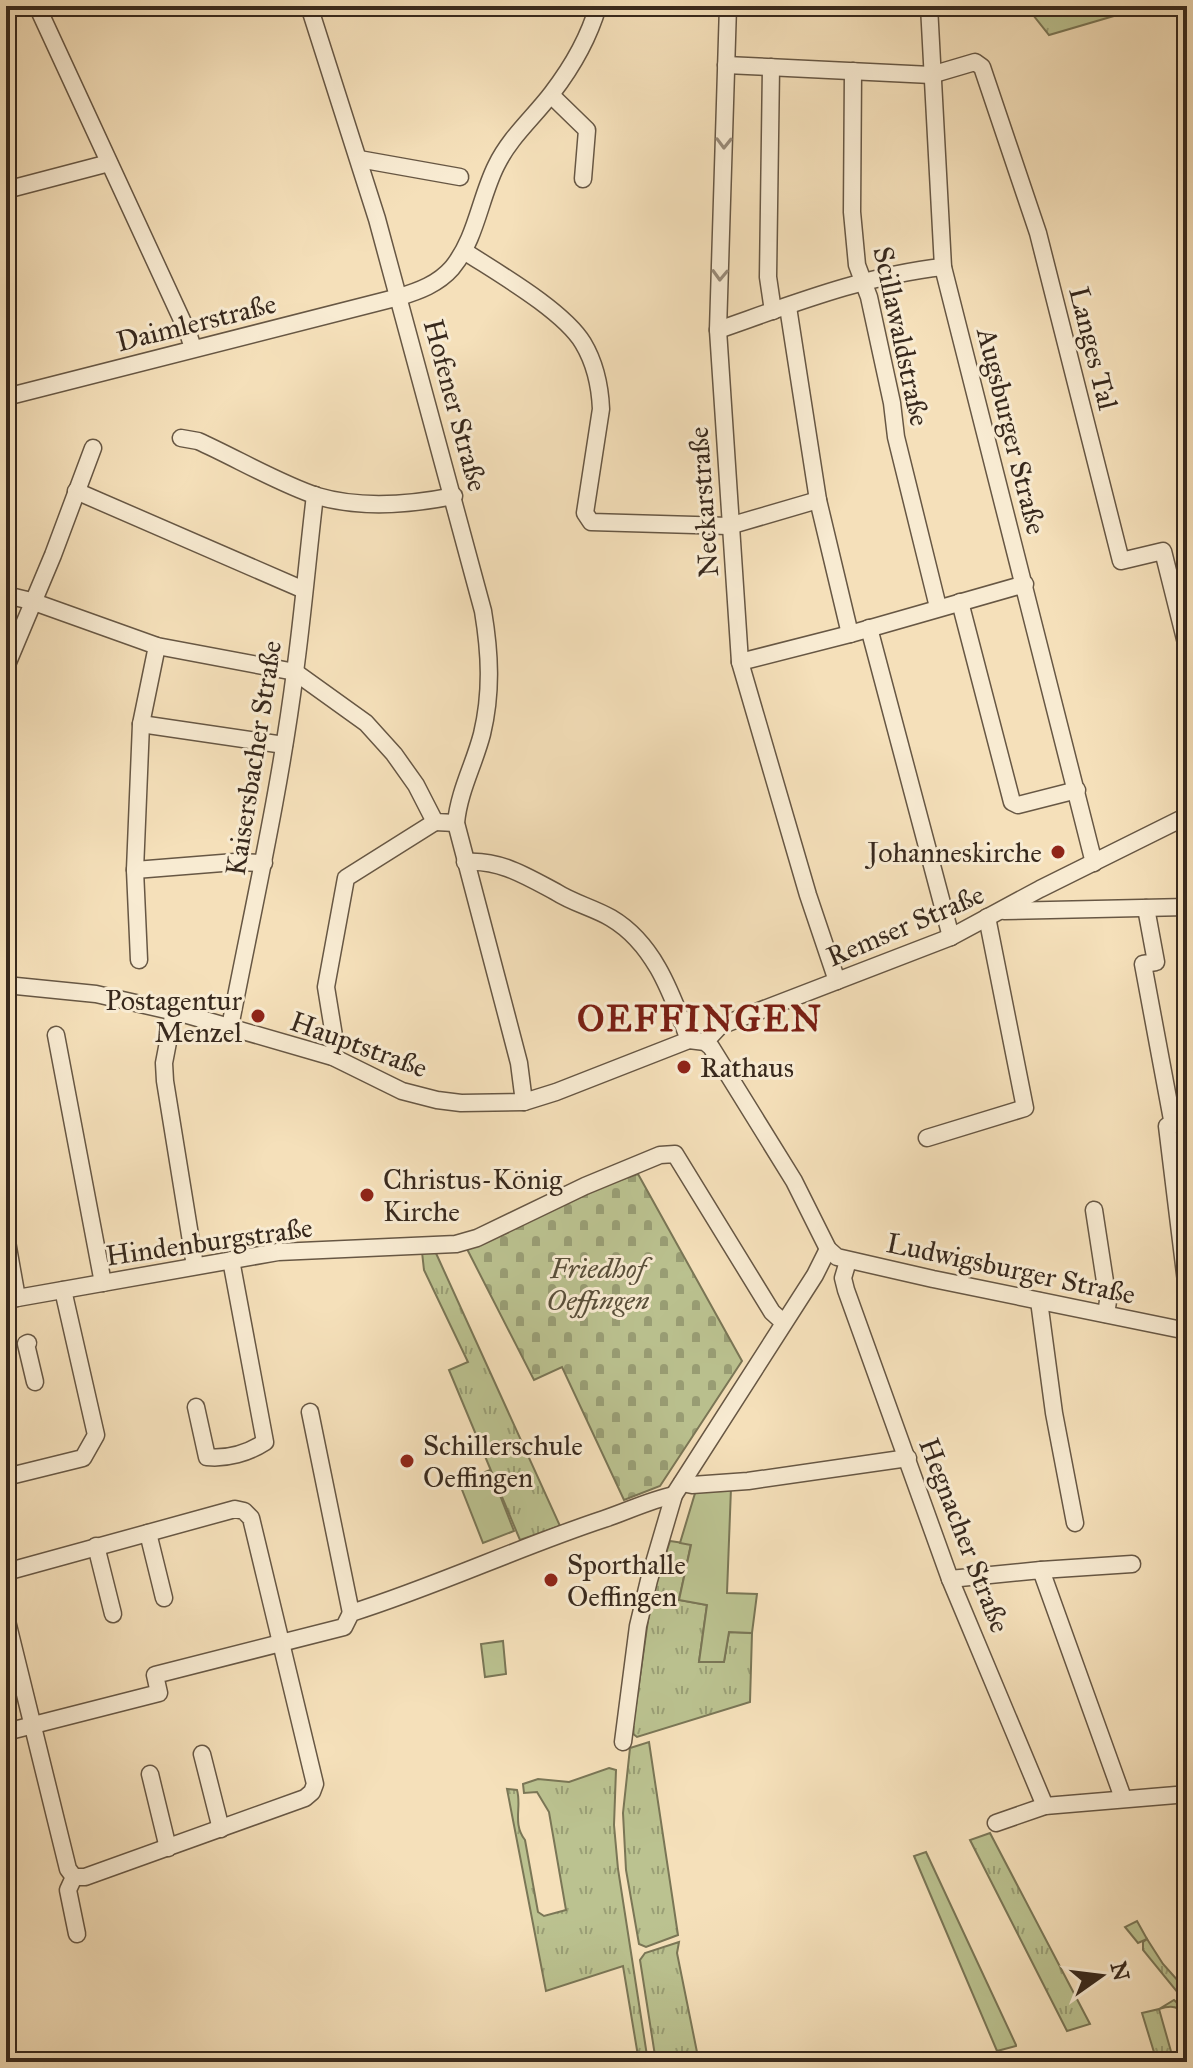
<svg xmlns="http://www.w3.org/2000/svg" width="1193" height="2068" viewBox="0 0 1193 2068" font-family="'IM FELL Great Primer',serif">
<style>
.grass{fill:url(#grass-tufts);stroke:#7a7656;stroke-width:2}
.forest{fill:url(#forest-firs);stroke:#7a7656;stroke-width:2}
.cemetery{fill:url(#cemetery-stones);stroke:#7a7656;stroke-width:2}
.garden{fill:#bbc290;stroke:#7a7656;stroke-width:2}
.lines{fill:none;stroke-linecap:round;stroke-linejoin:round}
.minor-casing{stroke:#675744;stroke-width:19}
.minor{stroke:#f8ebd2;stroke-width:16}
.oneway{stroke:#988a78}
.poi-dot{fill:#8f2418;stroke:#f8ebd2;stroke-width:3}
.labels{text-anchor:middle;stroke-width:6;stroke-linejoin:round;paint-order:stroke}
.street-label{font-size:28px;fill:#38291d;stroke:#f8ebd2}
.poi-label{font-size:28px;fill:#38291d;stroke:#f8ebd2;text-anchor:start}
.park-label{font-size:28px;font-style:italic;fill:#594f3a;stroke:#f8ebd2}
.district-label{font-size:36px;font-weight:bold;letter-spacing:2px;fill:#7a1f14;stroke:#f8ebd2}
</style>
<defs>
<pattern id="grass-tufts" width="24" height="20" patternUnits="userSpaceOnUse" patternTransform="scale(2)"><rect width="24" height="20" fill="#bbc290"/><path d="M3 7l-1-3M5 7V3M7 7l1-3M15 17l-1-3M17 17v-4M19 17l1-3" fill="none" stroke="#999e75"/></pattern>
<pattern id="forest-firs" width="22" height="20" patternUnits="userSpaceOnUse" patternTransform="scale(2)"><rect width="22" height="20" fill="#bbc290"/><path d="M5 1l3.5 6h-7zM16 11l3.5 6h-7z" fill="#999e75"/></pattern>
<pattern id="cemetery-stones" width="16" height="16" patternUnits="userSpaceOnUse" patternTransform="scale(2)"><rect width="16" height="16" fill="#bbc290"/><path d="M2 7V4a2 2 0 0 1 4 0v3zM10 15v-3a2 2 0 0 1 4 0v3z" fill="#999e75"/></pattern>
</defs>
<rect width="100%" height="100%" fill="#f5e0ba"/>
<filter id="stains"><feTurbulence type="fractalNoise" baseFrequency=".0025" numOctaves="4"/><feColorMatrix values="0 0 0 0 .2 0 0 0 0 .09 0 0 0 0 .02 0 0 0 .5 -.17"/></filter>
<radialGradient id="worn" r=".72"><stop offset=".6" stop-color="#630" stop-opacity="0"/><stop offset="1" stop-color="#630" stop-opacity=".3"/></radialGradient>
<g class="grass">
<polygon points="1026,6 1148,6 1049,35"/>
<polygon points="435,1251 560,1526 520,1540 449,1370 468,1362 424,1270 422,1252"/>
<polygon points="670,1541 691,1544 679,1600 707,1605 699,1662 724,1661 729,1632 752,1633 750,1702 637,1737 632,1733 651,1599"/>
<polygon points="649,1742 678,1935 646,1947 639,1944 626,1870 623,1813 630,1748"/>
<path d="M609,1768L616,1770L614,1825L618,1869L648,2062H639L623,1966L546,1991L507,1789L517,1790C522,1807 512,1823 525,1840L538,1912L544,1916L566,1910L549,1812L537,1792L524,1793L523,1784L538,1779L569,1782Z"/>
<polygon points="990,1833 1090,2024 1067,2031 970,1840"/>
<polygon points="1147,1939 1163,1964 1187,1991 1187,2004 1143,1950 1143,1942"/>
<polygon points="679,1942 677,1953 699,2062 656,2062 640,1960 645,1953"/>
<path d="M1174,2000L1187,2012V2016C1178,2006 1172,2005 1159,2009L1174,2062H1157L1142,2013L1159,2009Z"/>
</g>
<polygon class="forest" points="1137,1921 1147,1939 1138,1943 1125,1927"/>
<polygon class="cemetery" points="638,1174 742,1361 660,1486 624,1500 562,1367 534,1380 467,1249 584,1192"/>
<g class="garden">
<polygon points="490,1470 514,1531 483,1543 459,1482"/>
<polygon points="731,1488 727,1593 757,1594 752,1633 729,1632 724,1662 699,1662 707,1605 679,1600 691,1545 680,1543 696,1490"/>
<polygon points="503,1641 506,1674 485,1677 481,1644"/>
<polygon points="926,1852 1016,2045 1016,2046 997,2051 914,1856"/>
</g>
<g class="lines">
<g class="minor-casing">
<g id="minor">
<polyline points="37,6 188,333 193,348"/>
<path d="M309,6L377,219L483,611C490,653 492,692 482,734C474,765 459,791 456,823L507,1017L519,1063L524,1102"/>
<polyline points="728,6 718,330 740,662 808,895 837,981"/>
<polyline points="929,6 943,267 1094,863"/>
<polyline points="310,7 330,6"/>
<polyline points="726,65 931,75 975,62 982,67 1038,233 1121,561 1163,551 1187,647"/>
<polyline points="771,67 768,277 773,311"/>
<polyline points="853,71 852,212 857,265 869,297 892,403 896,437 938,607"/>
<polyline points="551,95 587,130 583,179"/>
<polyline points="359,159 460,177"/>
<polyline points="6,190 109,163"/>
<path d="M464,251C496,272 563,310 583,343C595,363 600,386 601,409L585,513L591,522L729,526L818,500"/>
<polyline points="788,307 818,500 850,634"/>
<path d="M718,330C790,305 866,275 943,267"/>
<path d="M6,397L399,297C419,291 438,284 452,268C476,239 480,198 496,166C510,137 533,118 552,93C572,67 589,37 598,6"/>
<path d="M181,438L198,441C234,457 280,484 317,496C361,509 409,505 454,496"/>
<polyline points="76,491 304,590"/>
<polyline points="6,595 27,600"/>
<polyline points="34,602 157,646 295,672 366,723 394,754 416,785 435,822 456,823"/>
<polyline points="960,602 1012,802 1018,805 1077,790"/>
<polyline points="869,628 951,937"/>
<polyline points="740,662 850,634 1025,584"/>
<polyline points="6,667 53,555 93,448"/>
<polyline points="141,724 284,745"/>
<path d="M465,862C499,859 526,876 556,892C573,903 594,908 611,918C655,944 672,995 689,1040"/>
<polyline points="135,870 235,862 264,863"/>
<polyline points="1146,908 1156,962 1143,964 1173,1125"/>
<polyline points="1004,911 1187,907"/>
<polyline points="139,960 135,870 141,724 157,646"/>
<polyline points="6,985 96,994 184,1014 333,1057 402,1091 437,1100 461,1103 524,1102 556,1092 689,1040 705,1042 711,1047 794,1181 828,1249 837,1257 933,1279 1187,1331"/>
<polyline points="174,1011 164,1063 165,1081 195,1266"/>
<path d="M230,1027C253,908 280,791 295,672C303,613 308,554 315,495"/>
<polyline points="56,1035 103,1283"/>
<polyline points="705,1042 720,1026 951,937 1040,889 1187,816"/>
<polyline points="333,1057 335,1042 326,987 346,878 435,822"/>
<polyline points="1167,1126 1187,1290"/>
<polyline points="927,1138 1025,1108 987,917"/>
<polyline points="1094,1210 1108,1301 1106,1314"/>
<polyline points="6,1236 17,1298"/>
<polyline points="848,1261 843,1278 846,1290 950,1579 1045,1806"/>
<polyline points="6,1300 278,1252 456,1244 477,1238 585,1186 660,1155 675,1154 772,1312 783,1322"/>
<polyline points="1039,1301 1054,1413 1075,1523"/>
<polyline points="28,1343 26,1344 35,1382"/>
<path d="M196,1407L207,1457C227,1459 248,1453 265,1442L231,1260"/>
<polyline points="310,1412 351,1613"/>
<polyline points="6,1477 83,1458 96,1435 63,1290"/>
<polyline points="682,1483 692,1485 748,1481 908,1458"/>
<polyline points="148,1533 164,1598"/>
<polyline points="96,1546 113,1614"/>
<polyline points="1041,1570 1132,1564"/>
<polyline points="6,1572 235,1509 244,1511 251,1518 315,1784 312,1792 305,1798 85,1877 74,1877 68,1869 6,1617"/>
<polyline points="950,1579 1041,1570 1123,1798"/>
<path d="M6,1732L159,1693L155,1675L344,1627L351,1613C437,1586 519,1547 604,1519C628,1511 650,1500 674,1495"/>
<polyline points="623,1742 638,1626 649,1580 674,1495 815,1275 828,1249"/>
<polyline points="202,1754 221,1829"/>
<polyline points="150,1774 168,1848"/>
<polyline points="996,1823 1045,1806 1176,1795"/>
<polyline points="74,1877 68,1890 77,1934"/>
</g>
</g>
<use href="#minor" class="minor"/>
</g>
<defs><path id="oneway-chevron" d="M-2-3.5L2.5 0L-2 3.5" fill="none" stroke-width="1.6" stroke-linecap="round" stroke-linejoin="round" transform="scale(2)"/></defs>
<g class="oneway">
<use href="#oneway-chevron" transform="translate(724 143) rotate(91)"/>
<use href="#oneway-chevron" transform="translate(720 275) rotate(92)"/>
</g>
<g class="poi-dot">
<circle cx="1058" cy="852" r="8"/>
<circle cx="258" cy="1016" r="8"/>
<circle cx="684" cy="1067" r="8"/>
<circle cx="367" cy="1195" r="8"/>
<circle cx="407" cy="1461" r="8"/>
<circle cx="551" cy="1580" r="8"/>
</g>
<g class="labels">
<g class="street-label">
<text transform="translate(196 322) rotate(-14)" y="10">Daimlerstraße</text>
<text transform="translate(902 336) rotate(78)" y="10">Scillawaldstraße</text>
<text transform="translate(1094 348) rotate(76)" y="10">Langes Tal</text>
<text transform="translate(456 405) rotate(75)" y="10">Hofener Straße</text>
<text transform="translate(1012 431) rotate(76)" y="10">Augsburger Straße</text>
<text transform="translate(703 502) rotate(-94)" y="10">Neckarstraße</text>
<text transform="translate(253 758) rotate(-81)" y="10">Kaisersbacher Straße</text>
<text transform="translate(905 925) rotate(-23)" y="10">Remser Straße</text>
<text transform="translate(359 1044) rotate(20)" y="10">Hauptstraße</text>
<text transform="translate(209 1241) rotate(-8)" y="10">Hindenburgstraße</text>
<text transform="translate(1011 1268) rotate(12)" y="10">Ludwigsburger Straße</text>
<text transform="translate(965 1535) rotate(69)" y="10">Hegnacher Straße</text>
</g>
<g class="poi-label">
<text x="1042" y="862" text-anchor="end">Johanneskirche</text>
<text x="242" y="1010" text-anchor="end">Postagentur<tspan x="242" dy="32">Menzel</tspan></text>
<text x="700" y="1077">Rathaus</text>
<text x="383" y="1189">Christus-König<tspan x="383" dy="32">Kirche</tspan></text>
<text x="423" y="1455">Schillerschule<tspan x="423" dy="32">Oeffingen</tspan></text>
<text x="567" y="1574">Sporthalle<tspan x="567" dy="32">Oeffingen</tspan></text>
</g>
<g class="park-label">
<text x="598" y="1278">Friedhof<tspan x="598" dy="32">Oeffingen</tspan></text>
</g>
<g class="district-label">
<text x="700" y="1031">OEFFINGEN</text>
</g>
</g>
<rect width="1193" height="2068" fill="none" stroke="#f5e0ba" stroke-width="32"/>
<rect x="8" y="8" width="1177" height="2052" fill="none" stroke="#38291d" stroke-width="4"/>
<rect x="16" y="16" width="1161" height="2036" fill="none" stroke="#38291d" stroke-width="2"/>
<g transform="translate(1101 1976) rotate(76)" stroke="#f8ebd2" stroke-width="6" paint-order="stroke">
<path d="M0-6L14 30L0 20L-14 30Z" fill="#38291d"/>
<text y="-12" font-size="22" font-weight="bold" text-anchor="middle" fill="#38291d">N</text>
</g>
<rect width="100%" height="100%" filter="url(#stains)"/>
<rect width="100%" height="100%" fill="url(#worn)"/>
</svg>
